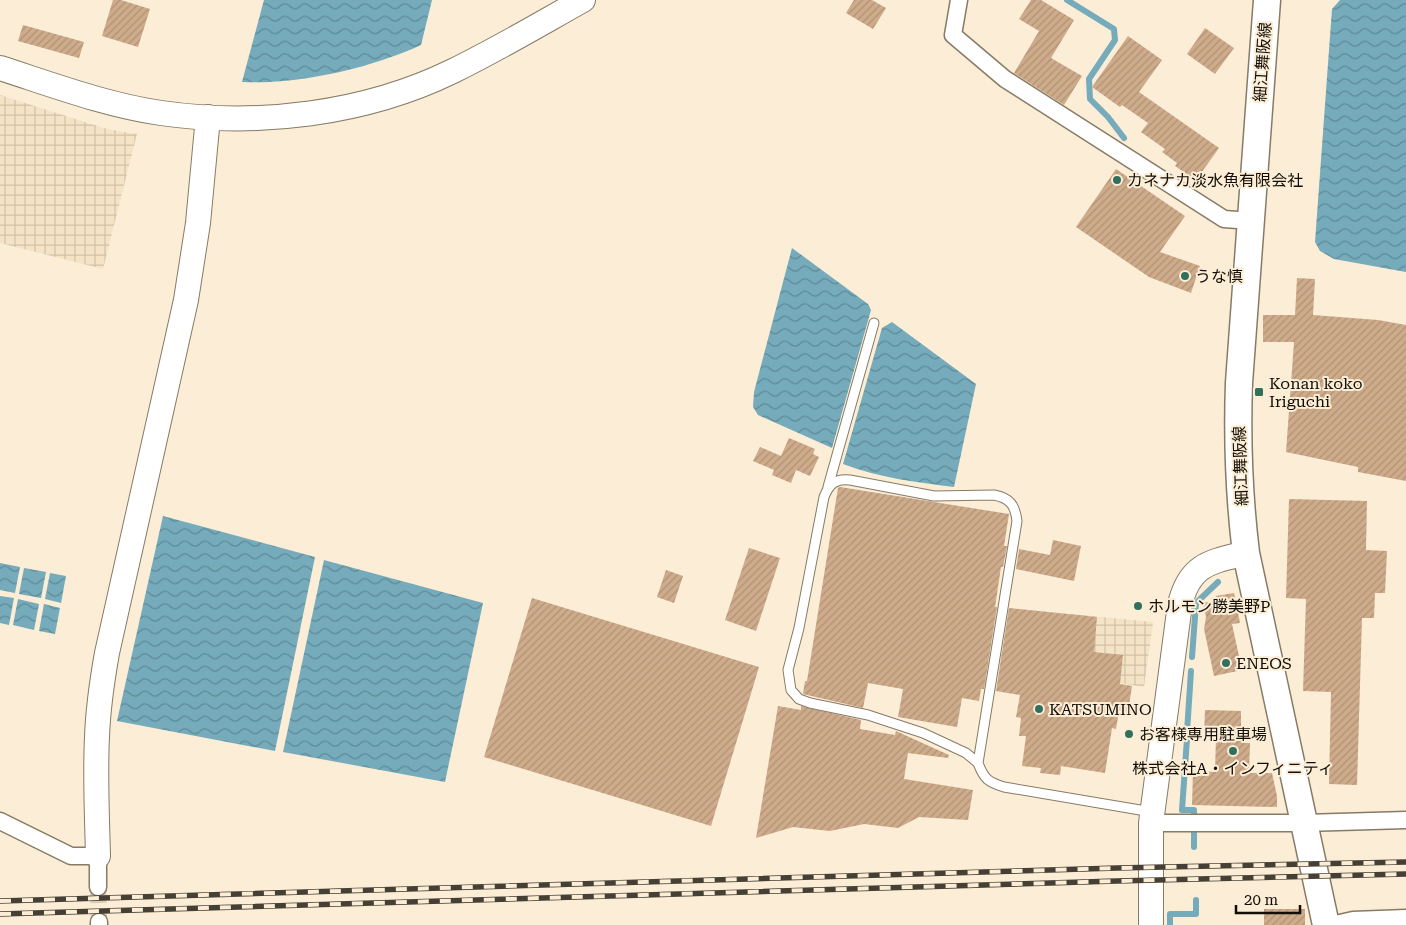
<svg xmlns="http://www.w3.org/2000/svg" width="1406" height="925" viewBox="0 0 1406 925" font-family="'Roboto Serif','Noto Sans JP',serif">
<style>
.industrial{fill:url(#industrial-grid)}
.water{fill:url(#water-waves)}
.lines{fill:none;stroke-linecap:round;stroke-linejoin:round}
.stream{stroke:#75abbb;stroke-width:6}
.building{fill:url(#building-hatch)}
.street-tunnel{stroke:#d8ccb7;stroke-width:16;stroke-dasharray:16 8;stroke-linecap:butt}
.lane-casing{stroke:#877b66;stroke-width:11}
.street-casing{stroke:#877b66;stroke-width:19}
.secondary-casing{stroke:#877b66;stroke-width:26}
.primary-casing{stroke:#877b66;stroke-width:29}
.lane{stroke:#fff;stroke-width:9}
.street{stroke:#fff;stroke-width:16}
.secondary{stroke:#fff;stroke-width:24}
.primary{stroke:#fff;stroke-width:26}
.rail-casing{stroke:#453f34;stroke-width:5.5}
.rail{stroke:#fbedd6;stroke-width:4;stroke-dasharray:11;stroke-linecap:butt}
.poi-dot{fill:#32705d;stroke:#fbedd6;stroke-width:2}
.labels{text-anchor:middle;stroke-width:4;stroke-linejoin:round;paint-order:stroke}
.street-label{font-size:16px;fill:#120e06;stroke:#fbedd6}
.poi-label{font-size:16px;fill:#120e06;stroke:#fbedd6;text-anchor:start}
</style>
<defs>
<pattern id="industrial-grid" width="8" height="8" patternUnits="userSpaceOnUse" patternTransform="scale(1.25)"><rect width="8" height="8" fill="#f5e3c5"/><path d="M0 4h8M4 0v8" fill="none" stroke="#d1c2a8"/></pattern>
<pattern id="water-waves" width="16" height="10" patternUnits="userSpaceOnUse" patternTransform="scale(1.25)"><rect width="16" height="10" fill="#75abbb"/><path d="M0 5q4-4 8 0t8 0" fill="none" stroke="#5f8a96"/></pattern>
<pattern id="building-hatch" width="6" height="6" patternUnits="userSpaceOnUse" patternTransform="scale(1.25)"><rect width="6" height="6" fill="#ceab8a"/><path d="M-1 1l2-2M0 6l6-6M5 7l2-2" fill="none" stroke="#b09276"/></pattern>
</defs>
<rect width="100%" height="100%" fill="#fbedd6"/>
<g class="industrial">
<polygon points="0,95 107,129 137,134 103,269 0,243"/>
<polygon points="1009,608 1153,622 1144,687 1000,664"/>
</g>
<g class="water">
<path d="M264,0H432L421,45C371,68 298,85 242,82Z"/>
<polygon points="1340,0 1406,0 1406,272 1334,259 1320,251 1315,242 1332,9"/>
<polygon points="792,248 868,304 871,310 832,448 758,415 753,407 754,392"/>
<path d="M892,322L976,384L954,487C916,482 879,478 843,464L882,328Z"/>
<polygon points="163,516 315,557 275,751 117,721"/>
<polygon points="324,560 483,603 445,782 283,752"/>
<polygon points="0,563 20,567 15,593 0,590"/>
<polygon points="24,568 46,572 41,598 19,594"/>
<polygon points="50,573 66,576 61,603 45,599"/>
<polygon points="0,596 14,598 9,625 0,623"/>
<polygon points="18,599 39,604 34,630 13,625"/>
<polygon points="44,604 60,608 55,634 39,631"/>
</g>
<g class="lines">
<g class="stream">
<polyline points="1067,0 1114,29 1115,40 1089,79 1090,99 1108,117 1124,138"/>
<polyline points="1192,657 1196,603 1218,582"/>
<polyline points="1187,732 1191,671"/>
<polyline points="1187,739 1182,810 1194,810 1194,847"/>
<polyline points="1170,925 1170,914 1196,914 1196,900"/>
</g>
</g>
<g class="building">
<polygon points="113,0 121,0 150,9 138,47 102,36"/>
<polygon points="854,0 872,0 886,8 873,29 846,13"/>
<polygon points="1031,0 1041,0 1074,20 1051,58 1082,76 1064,105 1014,73 1039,31 1019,19"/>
<polygon points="23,25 84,42 79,58 18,41"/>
<polygon points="1205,28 1234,48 1215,74 1187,54"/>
<polygon points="1128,36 1162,60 1139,92 1219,148 1196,180 1175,166 1177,163 1162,152 1165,149 1141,132 1148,123 1122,105 1120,107 1092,87"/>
<polygon points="1116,169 1185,216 1160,252 1200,266 1191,293 1149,277 1076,227"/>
<polygon points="1297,278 1315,279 1313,315 1378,320 1406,325 1406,481 1358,472 1358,467 1286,452 1294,342 1263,342 1263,315 1295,315"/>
<polygon points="789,438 815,449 813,454 819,457 810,476 796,470 791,483 772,475 774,470 753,461 760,447 781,456"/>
<polygon points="840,487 1009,514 1004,546 1007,546 1003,567 1001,567 995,607 997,607 984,689 981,689 979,701 962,698 957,727 898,717 903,689 868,683 863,708 803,694 805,681 807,681 838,488"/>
<polygon points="1289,499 1367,501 1366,550 1387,551 1385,593 1375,593 1374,618 1362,618 1357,785 1329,784 1331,692 1303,691 1306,599 1286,598"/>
<polygon points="1053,540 1081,546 1074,581 1016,569 1019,549 1050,555"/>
<polygon points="749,548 780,558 756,631 725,620"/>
<polygon points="666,570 683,576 674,603 657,597"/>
<polygon points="1234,593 1240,623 1232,624 1242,670 1214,676 1204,629 1206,617 1203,603 1217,600 1216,596"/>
<polygon points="532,598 759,667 711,826 484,757"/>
<polygon points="1009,608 1097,617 1094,652 1123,655 1120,684 1132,686 1128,712 1119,711 1116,729 1112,728 1105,773 1061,766 1060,775 1040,773 1041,768 1022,766 1026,736 1019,736 1021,718 1016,717 1020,695 996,691"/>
<polygon points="778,706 801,710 801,706 861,720 860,729 895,735 896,731 949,755 948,758 908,753 904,779 973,790 968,820 919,817 898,828 864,824 830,831 793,827 756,838"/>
<polygon points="1205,710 1241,711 1241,728 1244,728 1243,743 1250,743 1249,773 1272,773 1277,796 1277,807 1192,805 1193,771 1215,772 1216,737 1204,737"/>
<rect x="1264" y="909" width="41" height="16"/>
</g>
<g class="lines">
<polyline class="street-tunnel" points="98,887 99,922"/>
<g class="lane-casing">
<g id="lane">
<polyline points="828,487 874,323"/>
<path d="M978,763L966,753L923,733L868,715L810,703L799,699L791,690L788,670L799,628L824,497C829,484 836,478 850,480L934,496L994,495C1010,498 1015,505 1017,521L978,763C984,779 988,782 1004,787L1152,812"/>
</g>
</g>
<g class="street-casing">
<g id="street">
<polyline points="959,0 953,35 1005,79 1224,219 1251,221"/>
<polyline points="0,821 71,856 98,856 98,887"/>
<polyline points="1151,823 1304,823 1406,820"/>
<polyline points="99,922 99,925"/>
<polyline points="1331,925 1353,920 1406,918"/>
</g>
</g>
<g class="secondary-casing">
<g id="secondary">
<path d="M0,68C53,85 106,105 161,113C258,127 365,114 453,71C498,49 540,24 583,0"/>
<path d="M98,856C97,816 95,776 97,737C98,709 102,681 107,653L186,300L198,223L208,117"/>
<path d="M1151,925V823L1180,604C1190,564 1210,562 1246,553"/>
</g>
</g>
<g class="primary-casing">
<path id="primary" d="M1267,0L1239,383C1237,440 1239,496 1246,553L1326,925"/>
</g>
<use href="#lane" class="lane"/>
<use href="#street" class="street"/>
<use href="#secondary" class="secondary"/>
<use href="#primary" class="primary"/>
<g class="rail-casing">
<g id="rail">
<polyline points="0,901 1117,868 1406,862"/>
<polyline points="0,914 1117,881 1406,874"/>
</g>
</g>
<use href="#rail" class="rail"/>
</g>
<g class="poi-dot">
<circle cx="1117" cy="180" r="5"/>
<circle cx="1185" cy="276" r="5"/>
<rect x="1254" y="387" width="10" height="10" rx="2.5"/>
<circle cx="1138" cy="606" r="5"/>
<circle cx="1226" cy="663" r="5"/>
<circle cx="1039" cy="709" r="5"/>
<circle cx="1129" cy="734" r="5"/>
<circle cx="1233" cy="751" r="5"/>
</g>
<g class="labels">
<g class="street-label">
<text transform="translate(1262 62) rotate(-86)" y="6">細江舞阪線</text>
<text transform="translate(1240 466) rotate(-92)" y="6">細江舞阪線</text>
</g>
<g class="poi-label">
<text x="1127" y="186">カネナカ淡水魚有限会社</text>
<text x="1195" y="282">うな慎</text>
<text x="1269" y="389">Konan koko<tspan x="1269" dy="18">Iriguchi</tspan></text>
<text x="1148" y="612">ホルモン勝美野P</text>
<text x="1236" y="669">ENEOS</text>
<text x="1049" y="715">KATSUMINO</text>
<text x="1139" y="740">お客様専用駐車場</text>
<text x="1233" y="774" text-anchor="middle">株式会社A・インフィニティ</text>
</g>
</g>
<path d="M1236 905v8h64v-8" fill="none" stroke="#120e06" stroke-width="2.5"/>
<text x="1244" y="905" font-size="15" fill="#120e06" stroke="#fbedd6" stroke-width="4" paint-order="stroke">20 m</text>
</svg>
